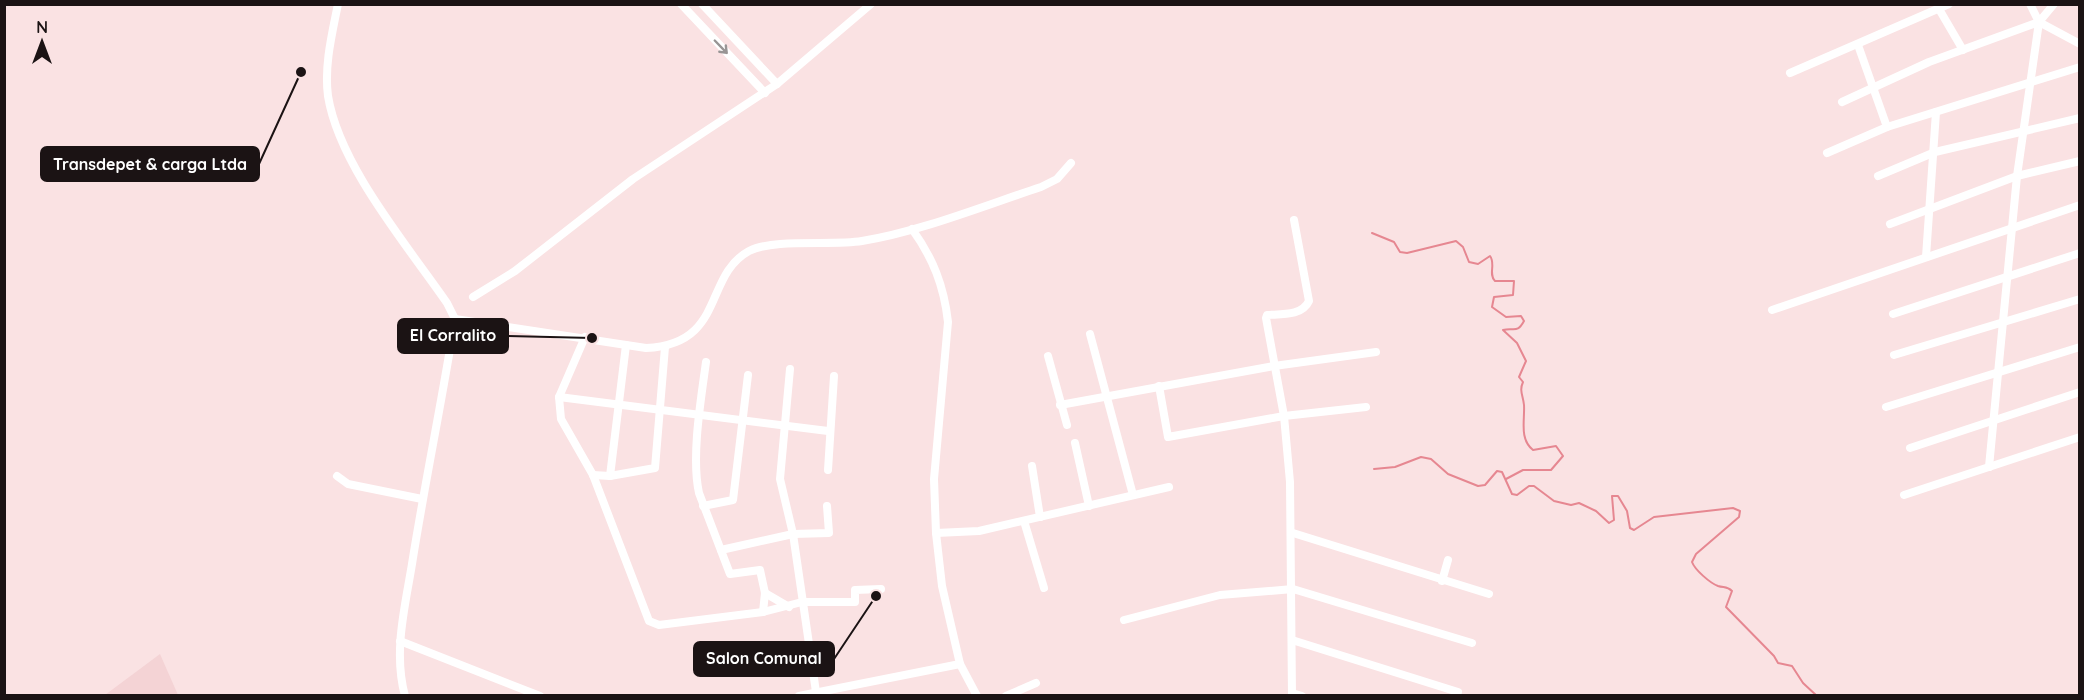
<svg xmlns="http://www.w3.org/2000/svg" width="2084" height="700" viewBox="0 0 2084 700" font-family="Quicksand,sans-serif">
<style>
.built{fill:#f4d3d5}
.lines{fill:none;stroke-linecap:round;stroke-linejoin:round}
.stream{stroke:#e68791;stroke-width:2}
.street{stroke:#fff;stroke-width:8}
.oneway{stroke:#989595}
.leader{fill:none;stroke:#1b1314;stroke-width:2}
.callout-dot{fill:#1b1314;stroke:#fae2e3;stroke-width:2}
.callout{fill:#1b1314;stroke:#1b1314;stroke-width:2}
.callout-label{font-size:16px;text-anchor:middle;font-weight:bold;fill:#fff}
</style>
<rect width="100%" height="100%" fill="#fae2e3"/>
<polygon class="built" points="160,654 178,695 105,695"/>
<g class="lines">
<g class="stream">
<path d="M1372,233L1394,242L1400,252L1407,253L1456,241L1463,247L1469,262L1478,264L1490,256C1496,264 1488,274 1495,281H1514L1513,295L1494,297L1492,307L1506,317L1521,316L1524,321C1517,334 1514,327 1503,330L1517,343L1526,361L1519,377L1523,382C1519,391 1523,395 1524,405C1525,420 1519,439 1533,450L1556,446L1563,456L1551,470H1523L1506,479"/>
<path d="M1374,469L1395,467L1421,457L1431,459L1448,474L1478,486L1485,485L1497,471L1502,472L1512,494L1517,495L1529,486H1534L1554,501L1571,505L1579,503L1596,511L1609,523L1614,520L1612,496H1618L1627,511L1630,528L1634,530L1654,517L1733,508L1740,511L1739,517L1696,554L1692,562C1695,570 1710,583 1718,586C1724,588 1727,586 1732,591L1726,607L1774,656L1778,663L1792,666L1803,683L1817,696"/>
</g>
<g class="street">
<path d="M338,4C332,34 324,66 328,96C339,165 407,245 447,303L455,319C442,401 425,482 412,564C405,607 393,652 405,696"/>
<polyline points="681,4 765,93"/>
<polyline points="702,4 777,84"/>
<polyline points="2030,4 2039,22"/>
<polyline points="1939,9 1963,50"/>
<polyline points="1858,45 1887,127"/>
<polyline points="1790,73 1949,4"/>
<polyline points="1842,102 1929,62 2039,22 2054,4"/>
<polyline points="1827,153 1887,127 2080,67"/>
<polyline points="1878,176 1935,152 2080,118"/>
<polyline points="1890,224 2017,176 2080,161"/>
<path d="M912,229C933,258 944,286 948,322L934,479L936,533L942,586L960,664L977,696"/>
<polyline points="1926,257 1936,112"/>
<polyline points="473,297 515,271 633,179 777,84 871,4"/>
<polyline points="1772,310 2080,205"/>
<polyline points="1893,314 2080,253"/>
<path d="M455,319L646,348C726,344 703,276 749,251C775,238 832,246 862,241C919,232 986,205 1041,187L1057,179L1071,163"/>
<polyline points="1090,334 1133,495"/>
<polyline points="585,337 559,397 561,419 593,475 649,621 659,625 763,612 802,602 855,602 855,590 881,589"/>
<polyline points="1894,355 2080,299"/>
<polyline points="1048,356 1067,425"/>
<path d="M706,362C701,399 691,457 699,493L730,574L760,570L765,593L763,612"/>
<polyline points="790,369 780,479 793,534 816,692"/>
<polyline points="1159,386 1168,437 1284,416 1366,407"/>
<polyline points="559,397 828,431"/>
<polyline points="1060,405 1274,366 1376,352"/>
<polyline points="1886,407 2080,347"/>
<polyline points="1075,443 1089,506"/>
<polyline points="1910,448 2080,392"/>
<polyline points="1032,466 1040,517"/>
<polyline points="1989,467 2017,176 2039,22 2080,44"/>
<polyline points="828,470 834,376"/>
<polyline points="593,475 610,476 655,468 665,347"/>
<polyline points="337,476 348,484 422,499"/>
<polyline points="610,476 626,345"/>
<polyline points="1904,495 2080,437"/>
<polyline points="703,506 733,500 748,375"/>
<polyline points="1024,521 1044,588"/>
<polyline points="936,533 979,531 1169,487"/>
<polyline points="1293,533 1489,594"/>
<polyline points="721,550 793,534 829,533 827,506"/>
<polyline points="1442,581 1448,560"/>
<polyline points="765,593 789,607"/>
<polyline points="1124,620 1220,595 1293,589 1472,643"/>
<polyline points="1292,640 1458,692"/>
<polyline points="400,641 540,696"/>
<polyline points="1292,693 1302,696"/>
<polyline points="799,696 960,664"/>
<polyline points="1006,696 1036,683"/>
<path d="M1292,696L1290,482L1284,416L1266,318L1267,315C1282,314 1302,316 1309,301L1294,220"/>
</g>
</g>
<defs><path id="oneway-shaft" d="M-6 0H5M1.5-3L5.5 0L1.5 3" fill="none" stroke-width="1.6" stroke-linecap="round" stroke-linejoin="round" transform="scale(1.5)"/></defs>
<use class="oneway" href="#oneway-shaft" transform="translate(721 47) rotate(46)"/>
<path class="leader" d="M301 72L259 164M592 338L508 336M876 596L834 659"/>
<g class="callout-dot">
<circle cx="301" cy="72" r="6"/>
<circle cx="592" cy="338" r="6"/>
<circle cx="876" cy="596" r="6"/>
</g>
<g class="callout">
<rect x="41" y="147" width="218" height="34" rx="6"/>
<rect x="398" y="319" width="110" height="34" rx="6"/>
<rect x="694" y="642" width="140" height="34" rx="6"/>
</g>
<g class="callout-label">
<text x="150" y="170">Transdepet &amp; carga Ltda</text>
<text x="453" y="341">El Corralito</text>
<text x="764" y="664">Salon Comunal</text>
</g>
<rect width="2084" height="700" fill="none" stroke="#1b1314" stroke-width="12"/>
<g transform="translate(42 42)" stroke="#fae2e3" stroke-width="4.5" paint-order="stroke">
<path d="M0-4.5L10 22L0 15L-10 22Z" fill="#1b1314"/>
<text y="-9" font-size="16" font-weight="bold" text-anchor="middle" fill="#1b1314">N</text>
</g>
</svg>
